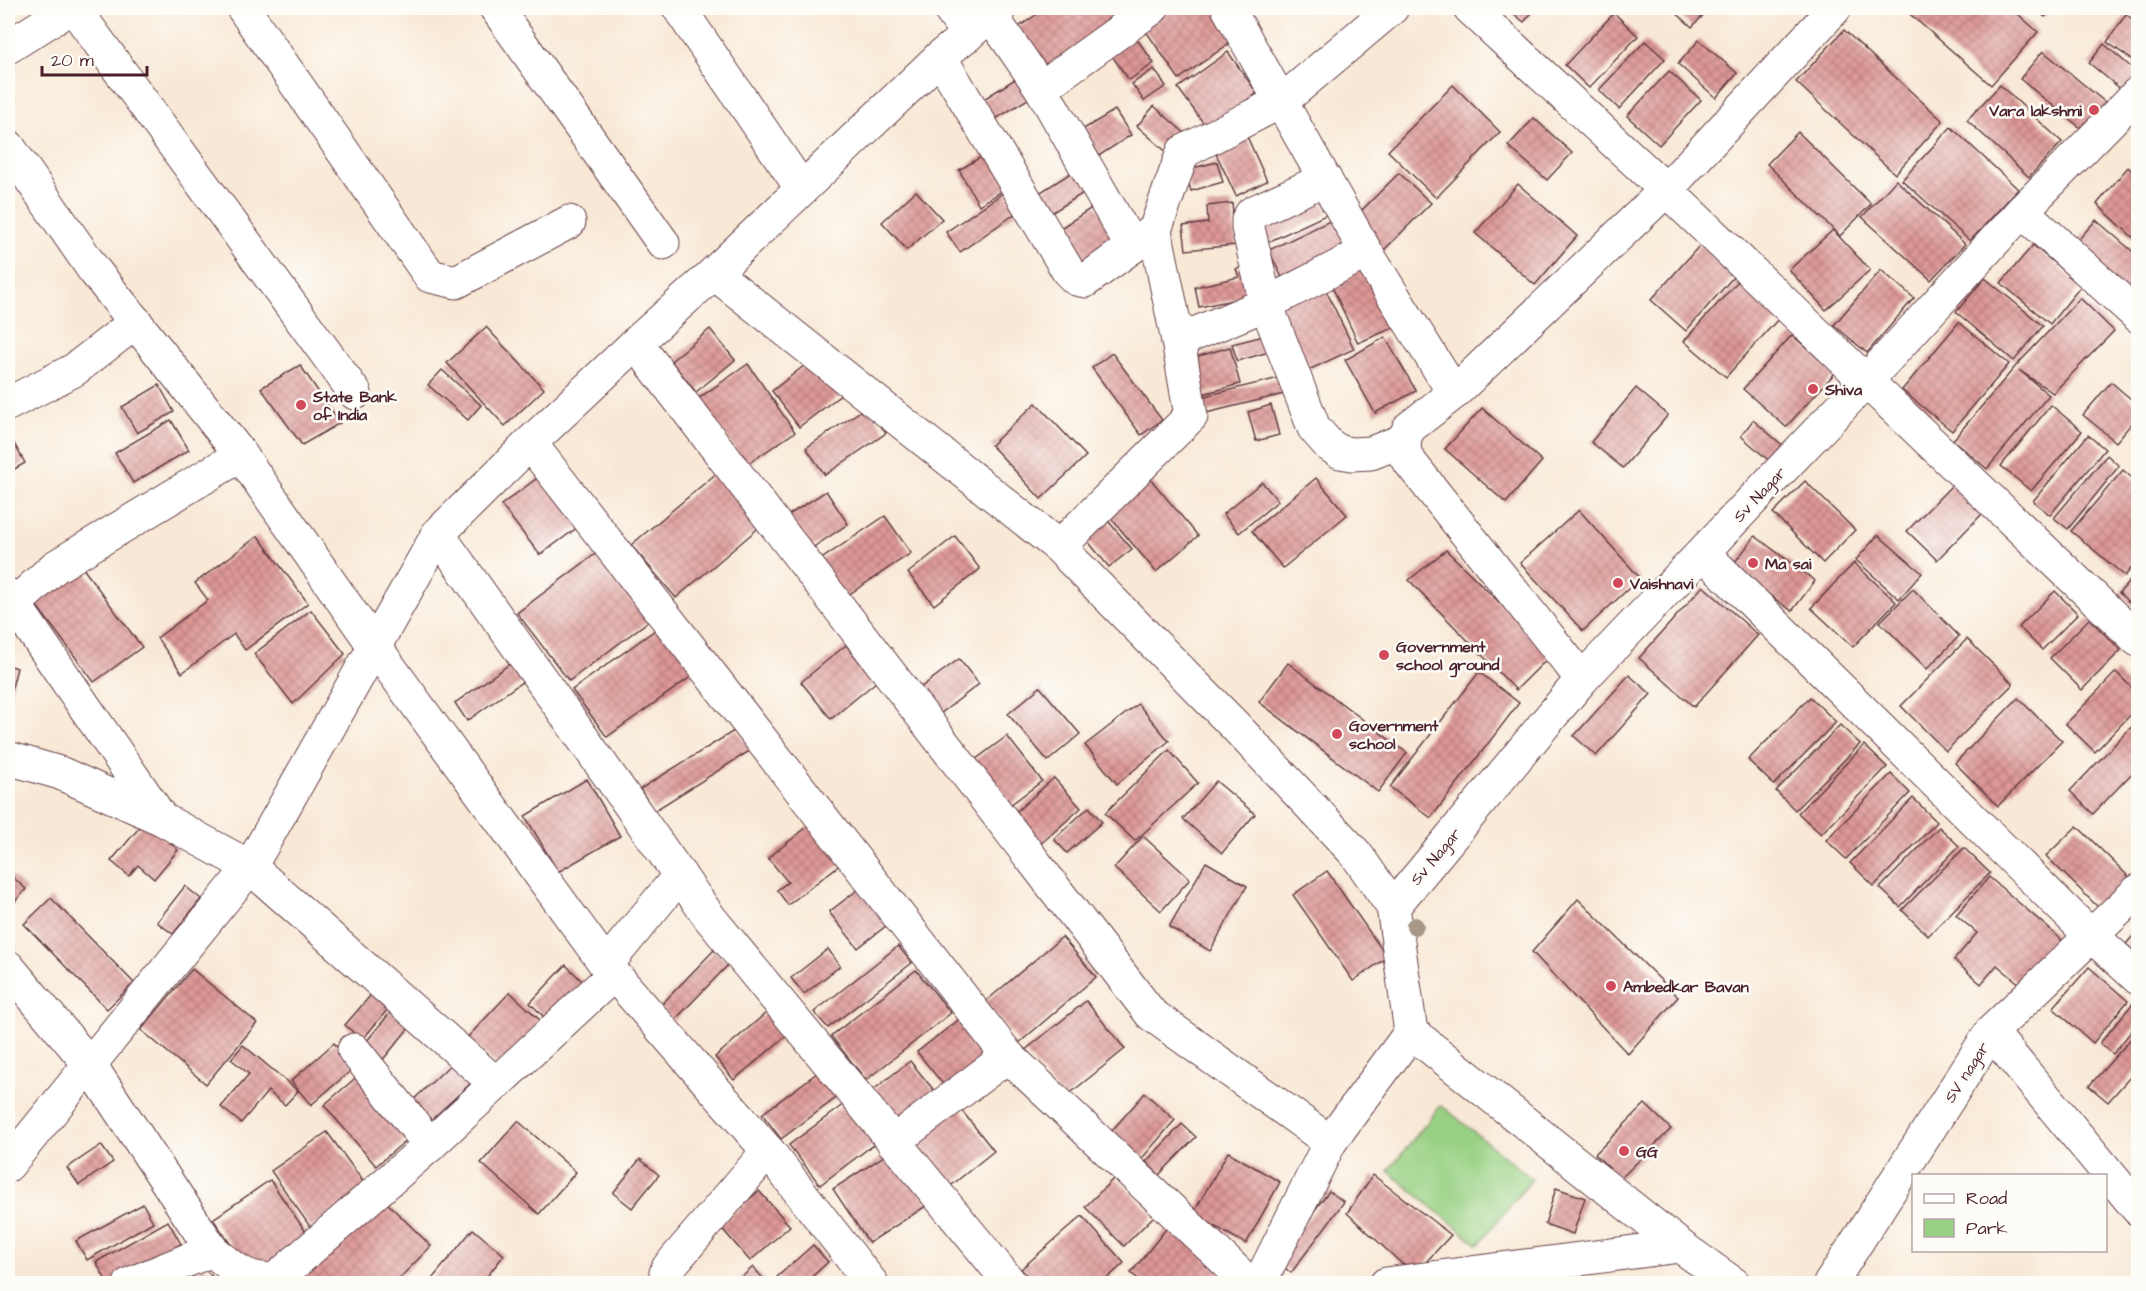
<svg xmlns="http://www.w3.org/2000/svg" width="2146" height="1291" viewBox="0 0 2146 1291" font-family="'Architects Daughter',sans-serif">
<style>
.green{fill:#99d184;stroke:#727858;stroke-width:1.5}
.building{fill:url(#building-cross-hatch)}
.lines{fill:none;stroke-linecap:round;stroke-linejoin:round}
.minor-casing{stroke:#643d44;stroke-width:35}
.minor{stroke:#fff;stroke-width:33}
.tree{fill:#a69786}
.poi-dot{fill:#d1495b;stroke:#fdfcf7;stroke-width:2}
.labels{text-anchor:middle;stroke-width:5;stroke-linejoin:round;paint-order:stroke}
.poi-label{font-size:16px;font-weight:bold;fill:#4a1f2b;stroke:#fdfcf7;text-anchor:start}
.street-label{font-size:16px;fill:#4a1f2b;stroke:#fdfcf7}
</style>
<defs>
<pattern id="building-cross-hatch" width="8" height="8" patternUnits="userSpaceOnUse" patternTransform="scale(1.5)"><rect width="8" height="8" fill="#dd9896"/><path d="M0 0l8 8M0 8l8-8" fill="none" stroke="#b57b7b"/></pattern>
</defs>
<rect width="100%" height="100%" fill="#fdfcf7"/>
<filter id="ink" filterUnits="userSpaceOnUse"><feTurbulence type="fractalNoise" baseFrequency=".0167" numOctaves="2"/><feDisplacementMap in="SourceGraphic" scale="12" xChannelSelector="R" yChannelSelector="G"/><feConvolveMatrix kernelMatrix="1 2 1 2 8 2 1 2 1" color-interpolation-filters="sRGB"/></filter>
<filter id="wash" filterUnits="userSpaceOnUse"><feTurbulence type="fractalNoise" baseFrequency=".008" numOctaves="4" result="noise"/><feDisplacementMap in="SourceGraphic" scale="24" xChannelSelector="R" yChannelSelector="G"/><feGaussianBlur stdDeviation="1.35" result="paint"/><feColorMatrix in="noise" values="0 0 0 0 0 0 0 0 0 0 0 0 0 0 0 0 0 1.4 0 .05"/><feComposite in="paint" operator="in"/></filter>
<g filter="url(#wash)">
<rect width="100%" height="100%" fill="#f8e8d5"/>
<polygon class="green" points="1441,1105 1532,1179 1478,1245 1388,1171"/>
<g id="blocks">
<g class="building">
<polygon points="1046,8 1149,8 1044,82 1010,33"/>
<polygon points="1170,8 1217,8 1238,37 1179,79 1143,27"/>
<polygon points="1506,8 1536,8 1524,22"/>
<polygon points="1671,8 1710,8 1692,27"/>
<polygon points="1903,8 2011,8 2038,32 1991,85"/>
<polygon points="2034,8 2054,8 2045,17"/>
<polygon points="1614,13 1638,36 1589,88 1565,65"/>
<polygon points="2126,14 2138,24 2138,64 2107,42"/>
<polygon points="1129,28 1154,63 1129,80 1105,46"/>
<polygon points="1844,30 1943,121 1895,174 1796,82"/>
<polygon points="1699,40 1737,73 1716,98 1678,64"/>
<polygon points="1645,41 1665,59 1619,109 1599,90"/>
<polygon points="2104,44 2138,73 2138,82 2128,95 2089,63"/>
<polygon points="2043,51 2111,107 2088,134 2020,79"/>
<polygon points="1228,52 1257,93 1207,128 1178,88"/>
<polygon points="1154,69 1166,86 1144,101 1132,84"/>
<polygon points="1669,71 1701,100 1659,145 1627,116"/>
<polygon points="1023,74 1036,94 989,123 976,104"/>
<polygon points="1453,85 1500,132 1436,198 1388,151"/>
<polygon points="2000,85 2062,142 2029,177 1967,120"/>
<polygon points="1154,106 1188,136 1171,156 1137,126"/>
<polygon points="1115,110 1131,135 1094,159 1077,133"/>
<polygon points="1534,118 1572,153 1547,180 1508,146"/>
<polygon points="1951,127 2018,189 1970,241 1902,180"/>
<polygon points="1245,132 1267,181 1236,196 1213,147"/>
<polygon points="1798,132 1871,204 1840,236 1767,164"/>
<polygon points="991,151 1011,186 979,205 959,170"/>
<polygon points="1217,162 1223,182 1191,191 1185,170"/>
<polygon points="1080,167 1093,187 1045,217 1033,197"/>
<polygon points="2128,167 2138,177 2138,242 2097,204"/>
<polygon points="1399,173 1431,203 1382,252 1351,221"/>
<polygon points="1896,180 1965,244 1931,280 1862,217"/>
<polygon points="1518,184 1577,236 1535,285 1475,233"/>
<polygon points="916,191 942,219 907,250 882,222"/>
<polygon points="1006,191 1019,211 960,252 946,232"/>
<polygon points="1317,191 1328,214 1266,243 1255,219"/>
<polygon points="1232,203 1236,245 1186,250 1183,226 1208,223 1207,206"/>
<polygon points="1096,205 1121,244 1081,270 1056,231"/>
<polygon points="1336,218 1350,249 1283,280 1269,250"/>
<polygon points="2096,220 2138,256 2138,302 2070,249"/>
<polygon points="1833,230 1870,270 1826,310 1789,270"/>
<polygon points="1700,245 1734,276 1686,331 1651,300"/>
<polygon points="2033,245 2081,286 2050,324 2001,283"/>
<polygon points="1365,264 1395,327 1358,343 1329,280"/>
<polygon points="1246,267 1252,296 1199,307 1195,287 1239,277 1236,269"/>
<polygon points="1881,270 1914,298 1867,353 1834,325"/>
<polygon points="1985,278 2043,326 2014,361 1956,312"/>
<polygon points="1739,280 1780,317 1726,377 1684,341"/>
<polygon points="1322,282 1354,349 1300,374 1269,307"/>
<polygon points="2080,298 2114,331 2053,393 2019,370 2049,395 1987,469 1953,440 2015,367"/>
<polygon points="1959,322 2009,364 1952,431 1902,390"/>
<polygon points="486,327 544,389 505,426 447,363"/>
<polygon points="710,329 735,360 696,392 671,361"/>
<polygon points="1792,335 1835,373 1786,427 1743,389"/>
<polygon points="1264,336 1269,352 1237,361 1232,344"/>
<polygon points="1385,337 1416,391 1375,413 1345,360"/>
<polygon points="1230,347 1240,384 1203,394 1192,358"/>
<polygon points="1112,353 1162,420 1141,435 1092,368"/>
<polygon points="814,358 842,394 799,427 772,391"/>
<polygon points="748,364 795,432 746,465 699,398"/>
<polygon points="300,365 340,423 302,445 261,388"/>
<polygon points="442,370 481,405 468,420 428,385"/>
<polygon points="1279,378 1284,394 1206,413 1201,397"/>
<polygon points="2111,382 2138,405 2138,416 2116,442 2083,415"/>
<polygon points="159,385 174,412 137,433 122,407"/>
<polygon points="1636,388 1668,415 1623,468 1591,442"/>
<polygon points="1036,403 1086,456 1041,499 991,445"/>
<polygon points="1271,405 1279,435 1256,441 1248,412"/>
<polygon points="2051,405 2082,431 2031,491 2001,466"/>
<polygon points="868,406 886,433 825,475 806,448"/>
<polygon points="1482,408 1542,461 1506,503 1445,449"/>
<polygon points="171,420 189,450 133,483 115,453"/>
<polygon points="1753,420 1787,449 1774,465 1741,436"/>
<polygon points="8,433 25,463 8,473"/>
<polygon points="2088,435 2105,449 2050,515 2033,501"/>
<polygon points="2107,455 2119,466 2068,529 2054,518"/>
<polygon points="2123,470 2138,483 2138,560 2125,576 2071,531"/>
<polygon points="718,472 762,525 676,598 631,545"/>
<polygon points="544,473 582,524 540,555 501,505"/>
<polygon points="1148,476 1198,536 1156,572 1106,512"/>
<polygon points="1316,478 1347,515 1283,568 1252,531"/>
<polygon points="1805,481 1855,530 1823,563 1773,513"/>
<polygon points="1956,481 1985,511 1937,560 1907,531"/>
<polygon points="1262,482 1278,501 1239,533 1223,514"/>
<polygon points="826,491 848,524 809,550 787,516"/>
<polygon points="1579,510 1640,578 1583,631 1520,563"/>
<polygon points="885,516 911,553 845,597 820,560"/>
<polygon points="1108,521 1132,549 1109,567 1086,539"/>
<polygon points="1878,535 1922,573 1899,599 1856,560"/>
<polygon points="258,536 308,603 245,650 234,634 182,673 157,638 208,600 195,583"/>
<polygon points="955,536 980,569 934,605 908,573"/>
<polygon points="1755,536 1815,581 1792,611 1731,567"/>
<polygon points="602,549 654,617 569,681 517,613"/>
<polygon points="1446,550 1552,654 1516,690 1409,580"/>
<polygon points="1854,563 1896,602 1853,647 1811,608"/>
<polygon points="82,567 142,647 94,682 34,602"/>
<polygon points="2138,572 2138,611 2119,593"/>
<polygon points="1703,586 1758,635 1694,707 1639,658"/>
<polygon points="1913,589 1959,636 1927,669 1880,622"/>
<polygon points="2055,591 2078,614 2042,650 2019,627"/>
<polygon points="311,610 345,654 293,704 254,654"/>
<polygon points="2089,619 2121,650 2082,690 2050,658"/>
<polygon points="662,625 696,673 607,737 572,690"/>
<polygon points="1967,639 2013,684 1946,751 1901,706"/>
<polygon points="846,645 876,682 831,719 801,682"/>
<polygon points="959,659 979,684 936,717 916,691"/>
<polygon points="514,661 526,679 467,721 455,703"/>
<polygon points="1288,663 1407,753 1378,792 1259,702"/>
<polygon points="8,665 17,668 8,703"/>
<polygon points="1479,672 1519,703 1431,818 1390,787"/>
<polygon points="2116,672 2138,694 2138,707 2095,752 2066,724"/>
<polygon points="1629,675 1651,694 1596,756 1574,736"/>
<polygon points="1040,687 1080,734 1048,761 1008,714"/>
<polygon points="1810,697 1836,722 1774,785 1748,760"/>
<polygon points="2018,698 2062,741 1998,806 1955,763"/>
<polygon points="1138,704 1169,741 1117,784 1085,745"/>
<polygon points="2138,720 2138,767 2093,814 2070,791"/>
<polygon points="1840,725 1860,744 1795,810 1776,791"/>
<polygon points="737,729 751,750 654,811 640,789"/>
<polygon points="1007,736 1042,781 1010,805 975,760"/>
<polygon points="1864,745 1887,767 1821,834 1798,813"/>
<polygon points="1169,750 1198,783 1135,841 1105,813"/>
<polygon points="1891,774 1910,793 1846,859 1826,840"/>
<polygon points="1054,778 1081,808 1037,847 1010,817"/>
<polygon points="587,779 620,836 558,872 525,816"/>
<polygon points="1216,781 1255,814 1222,853 1183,819"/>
<polygon points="1913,798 1937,822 1874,886 1850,863"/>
<polygon points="1089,807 1102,822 1067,853 1054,839"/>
<polygon points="145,821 178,850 154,879 138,865 129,876 111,861"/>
<polygon points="812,823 843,862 788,905 777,890 788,882 768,858"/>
<polygon points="2077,826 2130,878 2100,909 2046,856"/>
<polygon points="1939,827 1959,846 1900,907 1880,888"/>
<polygon points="1143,836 1190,879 1161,911 1114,868"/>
<polygon points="1964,848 1990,873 1928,936 1902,910"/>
<polygon points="1206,862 1247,886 1210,951 1169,927"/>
<polygon points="1327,871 1387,957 1353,981 1293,895"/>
<polygon points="8,873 26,889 10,907 8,905"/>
<polygon points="1989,877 2062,940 2022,986 1997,965 1981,984 1954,960 1977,933 1956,915"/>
<polygon points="864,885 892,921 858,948 829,912"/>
<polygon points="185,886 201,899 173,934 157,922"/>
<polygon points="51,898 134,983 107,1009 24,924"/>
<polygon points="1578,899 1678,997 1628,1054 1532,952"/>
<polygon points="2138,930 2138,955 2126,944"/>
<polygon points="1062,937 1096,977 1019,1043 985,1002"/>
<polygon points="898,946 912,963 828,1028 814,1012"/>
<polygon points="828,949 840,966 804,994 791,978"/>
<polygon points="714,950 729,964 674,1021 660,1006"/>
<polygon points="566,965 583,982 547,1020 530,1003"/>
<polygon points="2089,967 2128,1001 2093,1043 2053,1008"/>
<polygon points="192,969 257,1023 206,1084 141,1030"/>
<polygon points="916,970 951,1013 866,1080 831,1036"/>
<polygon points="376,989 393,1003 362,1040 345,1025"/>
<polygon points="510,992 542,1022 499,1068 467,1038"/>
<polygon points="1086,1001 1125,1049 1063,1099 1024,1051"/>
<polygon points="2134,1002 2138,1005 2138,1023 2113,1054 2100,1043"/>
<polygon points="773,1007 793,1030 734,1080 715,1057"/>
<polygon points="393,1009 412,1024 381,1062 362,1047"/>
<polygon points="961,1018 993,1059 950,1093 917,1052"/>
<polygon points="2138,1031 2138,1068 2108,1102 2089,1086"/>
<polygon points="334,1043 355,1067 311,1105 291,1081"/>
<polygon points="243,1045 298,1091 285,1105 268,1091 241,1123 221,1107 249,1074 231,1059"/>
<polygon points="910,1061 941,1099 899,1132 868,1094"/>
<polygon points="453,1062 472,1082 429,1122 410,1103"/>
<polygon points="821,1070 840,1095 781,1139 762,1114"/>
<polygon points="360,1074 412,1135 376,1166 324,1105"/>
<polygon points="1145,1093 1175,1120 1138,1163 1107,1136"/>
<polygon points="848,1101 878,1141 820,1185 789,1145"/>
<polygon points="954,1101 994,1151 948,1188 907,1137"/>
<polygon points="1645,1104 1671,1129 1620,1179 1595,1154"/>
<polygon points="518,1121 576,1172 539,1214 481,1163"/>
<polygon points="1182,1124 1196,1137 1159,1175 1146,1162"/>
<polygon points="327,1132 368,1188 311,1228 271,1171"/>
<polygon points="101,1145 113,1162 79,1185 67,1168"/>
<polygon points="893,1150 929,1204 869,1243 833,1189"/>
<polygon points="1228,1152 1280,1182 1246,1244 1193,1214"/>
<polygon points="640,1159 659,1175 632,1208 613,1193"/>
<polygon points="1373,1175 1451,1235 1414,1275 1347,1213"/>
<polygon points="1115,1177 1154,1216 1124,1246 1085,1207"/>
<polygon points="270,1180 308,1235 252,1275 213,1219"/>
<polygon points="1556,1188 1585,1198 1573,1234 1545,1224"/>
<polygon points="759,1191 790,1226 750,1261 719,1225"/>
<polygon points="1329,1191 1344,1202 1291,1273 1277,1261"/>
<polygon points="380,1196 431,1246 394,1284 292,1284"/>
<polygon points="143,1204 153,1222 87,1260 76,1241"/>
<polygon points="1082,1216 1124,1263 1101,1284 1034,1284 1021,1269"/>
<polygon points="168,1221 181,1244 108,1284 96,1262"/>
<polygon points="1170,1224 1240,1284 1144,1284 1131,1273"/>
<polygon points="473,1229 504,1255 481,1284 428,1284"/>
<polygon points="813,1245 828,1262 804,1284 783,1284 777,1277"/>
<polygon points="202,1267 220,1284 186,1284"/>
<polygon points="753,1267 768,1284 734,1284"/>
<polygon points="1858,1278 1866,1284 1854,1284"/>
</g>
</g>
</g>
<g filter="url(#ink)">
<use href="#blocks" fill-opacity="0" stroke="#643d44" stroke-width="1.5"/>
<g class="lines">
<g class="minor-casing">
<g id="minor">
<polyline points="74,8 355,393"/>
<polyline points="243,8 430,276 456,282 569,222"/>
<polyline points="496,8 663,243"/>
<polyline points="679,8 802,189"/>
<polyline points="949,8 968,35"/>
<polyline points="1228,8 1366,252 1454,393"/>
<polyline points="1470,8 1666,190 2138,640"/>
<polyline points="990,14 1041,88 1132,247"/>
<polyline points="8,47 70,8"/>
<polyline points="940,57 1068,271 1076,279 1085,281 1155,230"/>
<polyline points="1041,88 1152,8"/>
<polyline points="8,146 93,269 241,455 375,647 606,965 768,1151 872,1284"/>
<polyline points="1325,179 1252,213 1248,219 1248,228 1266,304 1314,428 1329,445 1340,452 1352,454 1371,453 1404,440"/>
<polyline points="2022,211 2138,316"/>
<polyline points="714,273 1059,547 1237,728 1356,854 1393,907 1411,1032 1680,1246 1734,1284"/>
<polyline points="1178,341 1266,304 1366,252"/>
<polyline points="636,343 1151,1014 1330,1142"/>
<polyline points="8,404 74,370 136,322"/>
<polyline points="530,443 1008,1056 1250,1284"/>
<polyline points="438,534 710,918 1011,1284"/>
<polyline points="1059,547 1191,416 1178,341 1155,230 1183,152 1282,101 1392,8"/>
<polyline points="1703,553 2078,923 2138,978"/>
<polyline points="8,595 161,818"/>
<polyline points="8,610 55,567 241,455"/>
<polyline points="1582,679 1405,456 1404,440 1409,428 1454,393 1666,190 1835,8"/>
<polyline points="8,758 60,773 162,819 250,867 495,1083"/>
<polyline points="1393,907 1582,679 1866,381 2022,211 2138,93"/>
<polyline points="606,965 680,875"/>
<path d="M8,967L90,1065L212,1250C234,1268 246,1282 276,1279L430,1145L614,974"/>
<polyline points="1991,1032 2138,1209"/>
<polyline points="354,1050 430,1145"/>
<polyline points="893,1142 1008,1056"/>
<polyline points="8,1165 250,867 438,534 530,443 636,343 714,273 940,57 1000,8"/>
<polyline points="130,1284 212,1250"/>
<polyline points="670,1284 666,1273 668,1268 768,1151"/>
<polyline points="1259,1284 1330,1142 1411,1032"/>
<polyline points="1386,1284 1680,1246"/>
<polyline points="1830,1284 1991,1032 2138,891"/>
</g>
</g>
<use href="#minor" class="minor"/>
</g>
<circle class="tree" cx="1415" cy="926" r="9"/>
</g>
<g class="poi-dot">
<circle cx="2094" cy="110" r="6"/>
<circle cx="1813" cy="389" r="6"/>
<circle cx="301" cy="405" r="6"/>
<circle cx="1753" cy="563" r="6"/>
<circle cx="1618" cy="583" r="6"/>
<circle cx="1384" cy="655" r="6"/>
<circle cx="1337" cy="734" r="6"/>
<circle cx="1611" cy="986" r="6"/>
<circle cx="1624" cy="1151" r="6"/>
</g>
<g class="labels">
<g class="poi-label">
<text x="2082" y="116" text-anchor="end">Vara lakshmi</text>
<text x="1825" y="395">Shiva</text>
<text x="313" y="402">State Bank<tspan x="313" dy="18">of India</tspan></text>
<text x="1765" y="569">Ma sai</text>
<text x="1630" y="589">Vaishnavi</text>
<text x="1396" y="652">Government<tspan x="1396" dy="18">school ground</tspan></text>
<text x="1349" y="731">Government<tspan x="1349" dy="18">school</tspan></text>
<text x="1623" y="992">Ambedkar Bavan</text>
<text x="1636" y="1157">GG</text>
</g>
<g class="street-label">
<text transform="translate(1759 494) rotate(-47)" y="6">Sv Nagar</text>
<text transform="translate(1435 856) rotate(-50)" y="6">Sv Nagar</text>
<text transform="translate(1966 1072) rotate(-57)" y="6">SV nagar</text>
</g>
</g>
<rect width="2146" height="1291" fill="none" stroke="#fdfcf7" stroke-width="30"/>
<rect x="1912" y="1174" width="195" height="78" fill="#fdfcf7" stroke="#b5a4a5" stroke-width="1.5"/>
<rect x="1924" y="1194" width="30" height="9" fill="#ffffff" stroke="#b5a4a5" stroke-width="1.5"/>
<text x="1966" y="1204" font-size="18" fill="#4a1f2b">Road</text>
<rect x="1924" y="1219" width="30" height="18" fill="#99d184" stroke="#b5a4a5" stroke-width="1.5"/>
<text x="1966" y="1234" font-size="18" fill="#4a1f2b">Park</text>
<path d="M42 66v9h105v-9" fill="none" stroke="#4a1f2b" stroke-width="3"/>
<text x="51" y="66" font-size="18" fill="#4a1f2b" stroke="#fdfcf7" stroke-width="4.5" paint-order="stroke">20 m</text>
</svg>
